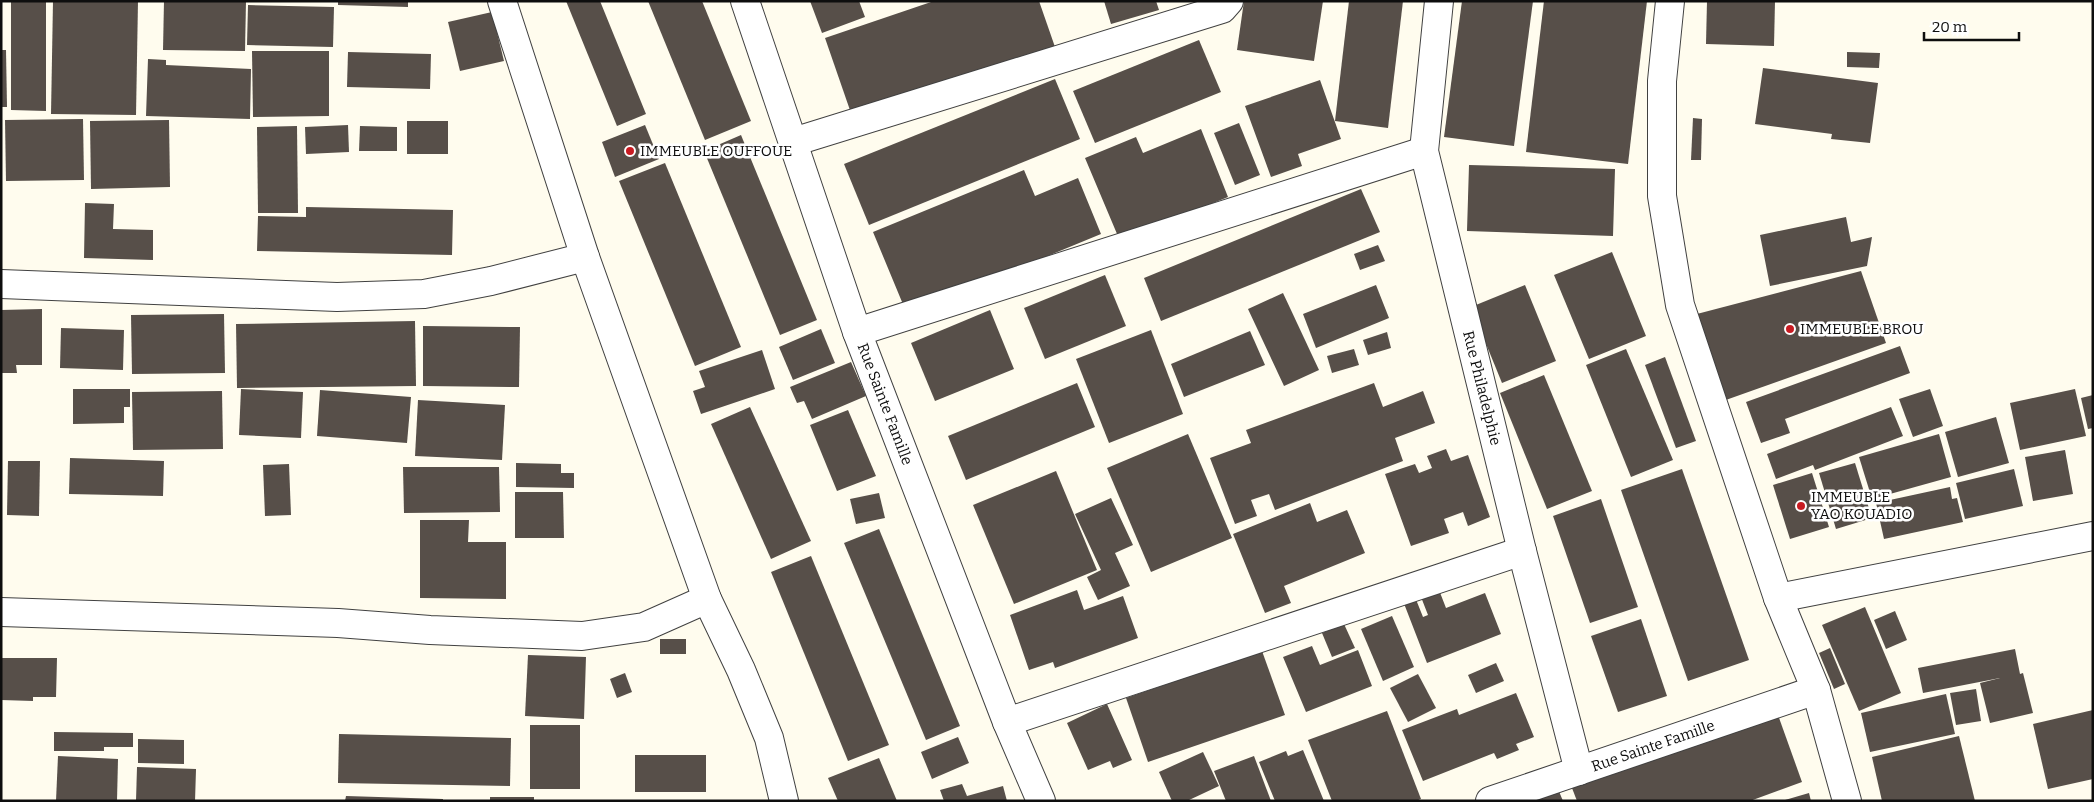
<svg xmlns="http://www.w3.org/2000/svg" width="2094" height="802" viewBox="0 0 2094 802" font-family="Bitter,serif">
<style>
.building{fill:#574f49}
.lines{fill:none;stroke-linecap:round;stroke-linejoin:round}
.street-casing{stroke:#414141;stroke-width:30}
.street{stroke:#fff;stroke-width:28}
.poi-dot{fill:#c81b22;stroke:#fff;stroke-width:2}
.labels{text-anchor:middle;stroke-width:5;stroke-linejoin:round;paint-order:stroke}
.poi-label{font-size:15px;fill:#0e0e0e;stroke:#fff;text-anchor:start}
.street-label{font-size:15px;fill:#0e0e0e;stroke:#fff}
</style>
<rect width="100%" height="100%" fill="#fffcee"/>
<g class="building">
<polygon points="11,1 46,1 46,111 11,110"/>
<polygon points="53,1 138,1 136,115 51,114"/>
<polygon points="164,1 246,1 245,51 163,50"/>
<polygon points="338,1 408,1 408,7 338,5"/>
<polygon points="566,1 600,1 646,114 617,126"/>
<polygon points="648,1 702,1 751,121 705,140"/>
<polygon points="810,1 859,1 865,17 822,33"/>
<polygon points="934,1 1039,1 1055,47 852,116 825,38"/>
<polygon points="1104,1 1156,1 1159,10 1111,24"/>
<polygon points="1244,1 1323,1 1314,61 1237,50"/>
<polygon points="1349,1 1403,1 1388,128 1335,121"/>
<polygon points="1462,1 1533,1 1514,146 1444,137"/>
<polygon points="1544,1 1647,1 1628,164 1526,152"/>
<polygon points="1707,1 1775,1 1774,46 1706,44"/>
<polygon points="248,5 334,7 333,47 247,45"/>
<polygon points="492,12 504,61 460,71 448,22"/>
<polygon points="1199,40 1221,92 1095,143 1073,91"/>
<polygon points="1,50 6,50 7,107 1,107"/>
<polygon points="252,51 329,51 329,116 253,117"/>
<polygon points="348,52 431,54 430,89 347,87"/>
<polygon points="1847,52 1880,53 1879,68 1847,67"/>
<polygon points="148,59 166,60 166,65 251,69 250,119 146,116"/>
<polygon points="1763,68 1878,83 1870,143 1831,139 1832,134 1755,124"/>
<polygon points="1055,79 1080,139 869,225 844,164"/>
<polygon points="1320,80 1341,139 1298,154 1302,166 1271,177 1245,106"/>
<polygon points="1693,118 1702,119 1701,160 1691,160"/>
<polygon points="83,119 84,180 6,181 5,120"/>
<polygon points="169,120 170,187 91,189 90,121"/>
<rect x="407" y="121" width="41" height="33"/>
<polygon points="1239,123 1260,175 1235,185 1214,133"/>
<polygon points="348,125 349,152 306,154 305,127"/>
<polygon points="645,125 659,159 615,177 602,142"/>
<polygon points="297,126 298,213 258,213 257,127"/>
<polygon points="360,126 397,127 397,151 359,151"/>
<polygon points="1201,129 1228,197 1120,241 1085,158 1136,137 1143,153"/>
<polygon points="741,135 817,320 780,335 704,151"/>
<polygon points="665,163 741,347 695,366 619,181"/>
<polygon points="1469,165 1615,169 1613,236 1467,231"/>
<polygon points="1024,170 1035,196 1078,178 1101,234 907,314 873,232"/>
<polygon points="1361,189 1380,232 1161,321 1144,278"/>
<polygon points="85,203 114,204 113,229 153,230 153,260 84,258"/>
<polygon points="306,207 453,210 452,255 257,251 258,216 306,217"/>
<polygon points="1846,217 1851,242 1872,237 1867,266 1770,286 1760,235"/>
<polygon points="1378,245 1385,261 1360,270 1354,254"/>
<polygon points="1612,252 1646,336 1589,359 1554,275"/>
<polygon points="1861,271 1886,343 1723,401 1693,315"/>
<polygon points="1105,275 1126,326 1045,359 1024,308"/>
<polygon points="1376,285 1389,318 1316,348 1303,314"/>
<polygon points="1525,285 1556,361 1502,383 1471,307"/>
<polygon points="1283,293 1319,370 1284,386 1248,309"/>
<polygon points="42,309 42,365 16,365 17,373 1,373 1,310"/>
<polygon points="990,310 1014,369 935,401 911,343"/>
<polygon points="224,314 225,373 132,374 131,315"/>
<polygon points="415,321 416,386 237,388 236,324"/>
<polygon points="423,326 520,327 519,387 423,386"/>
<polygon points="61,328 124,330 123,370 60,368"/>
<polygon points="821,329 835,363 793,380 779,347"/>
<polygon points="1151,330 1183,414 1109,443 1076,359"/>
<polygon points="1250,331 1265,365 1184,397 1171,364"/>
<polygon points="1387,332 1391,348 1368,355 1363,340"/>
<polygon points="1900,346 1910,373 1785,419 1790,433 1761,443 1746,402"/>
<polygon points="1354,349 1359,365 1332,373 1327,356"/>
<polygon points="1626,349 1673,460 1631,477 1586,365"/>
<polygon points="762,350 775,389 701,414 693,391 705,387 699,371"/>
<polygon points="1665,357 1696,441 1676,448 1645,365"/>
<polygon points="851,362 866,396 812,419 804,401 797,403 790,387"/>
<polygon points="1544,375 1592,491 1547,509 1500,393"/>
<polygon points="1077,383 1095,427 966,480 948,436"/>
<polygon points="1374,383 1383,407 1423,391 1435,423 1395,438 1403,461 1275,510 1269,494 1251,500 1257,516 1235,524 1210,458 1251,443 1246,430"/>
<polygon points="73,389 130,389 130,407 124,407 124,423 73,424"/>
<polygon points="241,389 303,392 301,438 239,435"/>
<polygon points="1930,389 1943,426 1913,437 1899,399"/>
<polygon points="2075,389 2086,436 2020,450 2010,403"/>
<polygon points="320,390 411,397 407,443 317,436"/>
<polygon points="222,391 223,449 133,450 132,392"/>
<polygon points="2093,395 2093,428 2088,429 2081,398"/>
<polygon points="418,400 505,405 502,460 415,456"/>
<polygon points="750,407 811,541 771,559 711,424"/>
<polygon points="1891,407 1903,436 1815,470 1813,465 1776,479 1767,454"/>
<polygon points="848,410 876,476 837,491 810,425"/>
<polygon points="1996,417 2009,463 1958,477 1945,432"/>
<polygon points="1188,434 1232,538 1151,572 1107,468"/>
<polygon points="1939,434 1951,477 1872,499 1859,457"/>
<polygon points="1446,449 1451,461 1468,455 1490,517 1468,526 1463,512 1444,519 1449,533 1411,546 1385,474 1415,464 1419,473 1432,468 1427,456"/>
<polygon points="2065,450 2073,494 2033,501 2025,457"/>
<polygon points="70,458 164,461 163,496 69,494"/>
<polygon points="8,461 40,461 39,516 7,515"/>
<polygon points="516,463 561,464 561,473 574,473 574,488 516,487"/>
<polygon points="1855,463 1872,518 1836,529 1819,473"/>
<polygon points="289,464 291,515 265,516 263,465"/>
<polygon points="403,467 499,467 500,512 404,513"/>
<polygon points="1682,469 1749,660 1688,681 1621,490"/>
<polygon points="2014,469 2023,506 1965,519 1956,483"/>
<polygon points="1056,471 1097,570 1014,604 973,505"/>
<polygon points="1812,473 1829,527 1790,539 1773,485"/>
<polygon points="1950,487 1952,499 1957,498 1963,522 1884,539 1876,503"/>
<polygon points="515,492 563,492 564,538 515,538"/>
<polygon points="879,493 885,518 856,524 850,499"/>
<polygon points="1111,498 1133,545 1115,553 1130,586 1098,600 1087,577 1101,570 1075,514"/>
<polygon points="1601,499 1638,607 1590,623 1553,516"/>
<polygon points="1310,503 1317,522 1347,510 1365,553 1284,586 1291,603 1265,613 1233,534"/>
<polygon points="420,520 469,520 468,542 506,542 506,599 420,598"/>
<polygon points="879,529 960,726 926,740 844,543"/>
<polygon points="811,556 889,745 848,761 771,572"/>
<polygon points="1077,590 1084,610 1123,596 1138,638 1055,668 1053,662 1029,670 1010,615"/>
<polygon points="1439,590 1446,608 1485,593 1501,634 1427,663 1403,601 1415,597 1423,617 1428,615 1421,597"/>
<polygon points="1865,607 1901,693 1859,711 1822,625"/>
<polygon points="1895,611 1907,640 1886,649 1874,620"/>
<polygon points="1392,616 1414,667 1383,681 1361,629"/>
<polygon points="1641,619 1667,696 1618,712 1591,636"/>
<polygon points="1344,624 1355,648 1332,657 1322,633"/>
<rect x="660" y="639" width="26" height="15"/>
<polygon points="1312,646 1320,665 1358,650 1372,686 1306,712 1283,657"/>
<polygon points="1830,648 1845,684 1834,689 1819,653"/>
<polygon points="2015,649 2020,674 2023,673 2033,713 1990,723 1980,683 2000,678 1923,693 1918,668"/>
<polygon points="1262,651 1285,715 1148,762 1126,698"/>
<polygon points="528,655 586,657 584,719 525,716"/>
<polygon points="1,658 57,658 56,697 33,697 33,701 1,700"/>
<polygon points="1496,663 1504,681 1476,693 1468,675"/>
<polygon points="625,673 632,692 617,698 610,679"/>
<polygon points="1418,674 1436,708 1408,722 1390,688"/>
<polygon points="1976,689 1981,721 1956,725 1950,693"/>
<polygon points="1516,693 1534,737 1516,744 1519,750 1497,759 1494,753 1423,781 1402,730 1457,709 1459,715"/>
<polygon points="1946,694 1955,734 1870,752 1861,713"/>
<polygon points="1107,704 1132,760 1113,768 1110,761 1088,770 1067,723"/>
<polygon points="2093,710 2093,779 2048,789 2033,724"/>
<polygon points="1387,711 1421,799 1416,801 1332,801 1308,740"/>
<polygon points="1778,715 1802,782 1750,801 1577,801 1572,788"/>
<rect x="530" y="725" width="50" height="64"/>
<polygon points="54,732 133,733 133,747 104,747 104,751 54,751"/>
<polygon points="339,734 511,738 510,786 338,783"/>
<polygon points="1959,736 1975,801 1882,801 1872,757"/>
<polygon points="958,737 969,763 932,779 921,752"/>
<polygon points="138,739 184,740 184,764 138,763"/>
<polygon points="1303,750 1324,801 1275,801 1259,762 1286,751 1288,756"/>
<polygon points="1203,752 1219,786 1187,801 1172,801 1159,772"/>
<rect x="635" y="755" width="71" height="37"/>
<polygon points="58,756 118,759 117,801 56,801"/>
<polygon points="1254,756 1271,801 1226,801 1214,771"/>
<polygon points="879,758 897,801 838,801 828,778"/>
<polygon points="137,767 196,769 195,801 136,801"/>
<polygon points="962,784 967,796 1003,786 1007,801 944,801 940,790"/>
<polygon points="1558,789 1563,801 1527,801"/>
<polygon points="1809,793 1811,801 1786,801 1785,800"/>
<polygon points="346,796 443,799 443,801 345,801"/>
<rect x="490" y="797" width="44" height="4"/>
</g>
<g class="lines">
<g class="street-casing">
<g id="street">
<polyline points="502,1 585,257 707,599 741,670 769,738 784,801"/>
<polyline points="745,1 857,332 1007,722 1041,801"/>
<polyline points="1439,1 1424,151 1522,551 1579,771"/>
<polyline points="1670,1 1662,81 1662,196 1680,305 1778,598 1816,690 1847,801"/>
<polyline points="793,142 1222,9 1229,1"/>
<polyline points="1,284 337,297 424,294 491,281 585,257"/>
<polyline points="857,332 1424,151"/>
<polyline points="1778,598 2093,536"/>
<polyline points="1,612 338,623 430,630 582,636 644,627 707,599"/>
<polyline points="1007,722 1522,551"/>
<polyline points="1490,801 1816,690"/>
</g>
</g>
<use href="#street" class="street"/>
</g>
<g class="poi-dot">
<circle cx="630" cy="151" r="5"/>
<circle cx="1790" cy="329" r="5"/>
<circle cx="1801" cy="506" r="5"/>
</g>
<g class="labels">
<g class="poi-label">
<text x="640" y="156">IMMEUBLE OUFFOUE</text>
<text x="1800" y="334">IMMEUBLE BROU</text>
<text x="1811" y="502">IMMEUBLE<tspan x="1811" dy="17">YAO KOUADIO</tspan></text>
</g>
<g class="street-label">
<text transform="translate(1482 388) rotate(76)" y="5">Rue Philadelphie</text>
<text transform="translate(885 404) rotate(69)" y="5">Rue Sainte Famille</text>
<text transform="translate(1653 746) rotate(-19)" y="5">Rue Sainte Famille</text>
</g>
</g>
<rect width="2094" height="802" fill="none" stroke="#0e0e0e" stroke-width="5"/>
<path d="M1924 32v8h95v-8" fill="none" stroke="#0e0e0e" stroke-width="2.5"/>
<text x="1932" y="32" font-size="15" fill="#0e0e0e" stroke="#ffffff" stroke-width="4" paint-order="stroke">20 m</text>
</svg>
